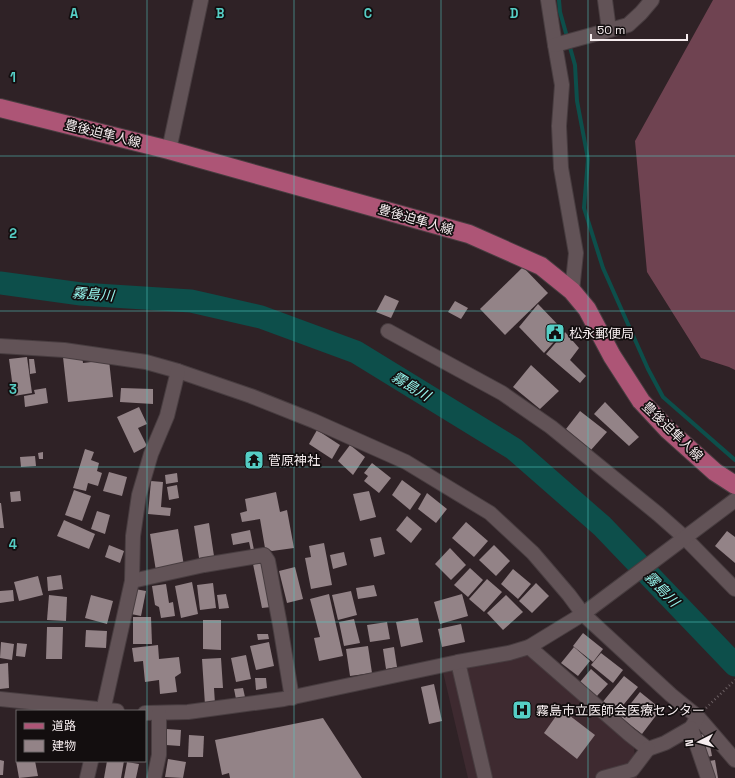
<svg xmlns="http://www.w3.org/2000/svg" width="735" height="778" viewBox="0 0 735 778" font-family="'Space Grotesk','Noto Sans JP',sans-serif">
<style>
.built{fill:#3e2a30}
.forest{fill:#6f4351}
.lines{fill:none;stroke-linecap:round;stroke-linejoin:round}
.stream{stroke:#0d4f4b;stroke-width:4}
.river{stroke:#0d4f4b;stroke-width:23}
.building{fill:#938387}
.minor-casing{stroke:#483d40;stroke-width:16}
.major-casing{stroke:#483d40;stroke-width:20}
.path{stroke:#6c6063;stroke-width:2.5;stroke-dasharray:1 3;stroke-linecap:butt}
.minor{stroke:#625357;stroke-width:14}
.major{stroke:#ad5576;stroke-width:18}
.grid{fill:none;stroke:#55cec5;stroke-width:1;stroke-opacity:0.55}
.labels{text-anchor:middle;stroke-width:3.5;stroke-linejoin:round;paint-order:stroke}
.street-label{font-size:13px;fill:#f5ecee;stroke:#130e0f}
.poi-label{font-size:13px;fill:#f5ecee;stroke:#130e0f;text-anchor:start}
.water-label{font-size:14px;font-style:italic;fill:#96f6ee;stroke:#130e0f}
.grid-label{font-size:13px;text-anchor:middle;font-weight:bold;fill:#55cec5;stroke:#130e0f;stroke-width:3.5;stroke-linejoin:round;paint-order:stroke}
</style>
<rect width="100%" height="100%" fill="#2f2226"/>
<polygon class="built" points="527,653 634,748 637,778 468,778 443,672"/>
<polygon class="forest" points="713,0 735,0 735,370 729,367 701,358 647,272 635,141"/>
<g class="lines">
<polyline class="stream" points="559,0 560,12 575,65 577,101 588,159 584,208 603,268 648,369 663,397 735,460"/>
<polyline class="river" points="0,283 81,294 191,301 261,317 356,352 514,449 602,526 735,665"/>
</g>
<g class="building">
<polygon points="523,267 548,293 505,335 480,309"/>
<polygon points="385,295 399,301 391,318 376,312"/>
<polygon points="455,301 468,308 461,319 448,312"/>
<polygon points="538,304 564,331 544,353 519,327"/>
<polygon points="565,332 579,348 570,360 586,376 580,383 546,354"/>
<polygon points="82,355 83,363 109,360 113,397 68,402 63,357"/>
<polygon points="27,357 32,393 14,396 9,359"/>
<polygon points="29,359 34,359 36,373 30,374"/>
<polygon points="531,365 559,391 540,409 513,387"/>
<polygon points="46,388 48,403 25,407 24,396 35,394 34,390"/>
<polygon points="121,388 153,389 153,404 120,402"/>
<polygon points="605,402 639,437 629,446 594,414"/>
<polygon points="139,407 147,424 138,428 147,446 134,453 117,417"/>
<polygon points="580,411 607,432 591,450 566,429"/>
<polygon points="317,430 340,445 332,459 309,444"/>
<polygon points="350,445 365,457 353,475 338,461"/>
<polygon points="85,449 94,452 91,460 99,463 97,471 102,473 98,486 88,483 86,491 73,488"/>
<polygon points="43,452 43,459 39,459 38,453"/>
<polygon points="35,456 36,466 21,467 20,457"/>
<polygon points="372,463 391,478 379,493 364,481 368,476 364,473"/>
<polygon points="109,472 127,477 122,496 103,491"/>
<polygon points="177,473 178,482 166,484 165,475"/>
<polygon points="402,480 421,494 410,510 392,495"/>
<polygon points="151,481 163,482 161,507 171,508 170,516 148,514"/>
<polygon points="177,485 179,498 169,500 167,487"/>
<polygon points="74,490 91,496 82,521 65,515"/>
<polygon points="20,491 21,501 11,502 10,492"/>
<polygon points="369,491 376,517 360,521 353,494"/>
<polygon points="276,492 280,512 287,510 294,548 272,551 265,548 260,519 242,522 240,513 247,511 245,499"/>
<polygon points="427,493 447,509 436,523 418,509"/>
<polygon points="0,503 1,503 4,528 0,528"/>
<polygon points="97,511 110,515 105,534 91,529"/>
<polygon points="407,516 422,529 411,543 396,530"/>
<polygon points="64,520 95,534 89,549 57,536"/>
<polygon points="466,522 488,541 474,557 452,538"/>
<polygon points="209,523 214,556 199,558 194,526"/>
<polygon points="178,529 184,566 156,571 150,534"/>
<polygon points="250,530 254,550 251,551 249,542 233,545 231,534"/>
<polygon points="727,531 735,537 735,563 715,546"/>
<polygon points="381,537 385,554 374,557 370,539"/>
<polygon points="324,543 332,585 311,589 305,558 311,557 309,546"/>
<polygon points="109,545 124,551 120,563 105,557"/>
<polygon points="494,545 510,561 496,576 479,560"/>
<polygon points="450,548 466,565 451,580 435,564"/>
<polygon points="344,552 347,565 333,569 330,555"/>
<polygon points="262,563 271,607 262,608 253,564"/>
<polygon points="295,567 303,599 287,603 279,571"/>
<polygon points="470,568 483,580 468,597 454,585"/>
<polygon points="513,569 531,584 518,599 501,584"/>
<polygon points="61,575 63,589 48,591 47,577"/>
<polygon points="38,576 43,595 19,601 14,582"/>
<polygon points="487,579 502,592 484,612 469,599"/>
<polygon points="192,582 198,614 181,618 175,586"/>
<polygon points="213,583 216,608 200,610 197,585"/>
<polygon points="536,583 549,596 532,613 519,601"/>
<polygon points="166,584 169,603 173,602 175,616 161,618 159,607 155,605 152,586"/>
<polygon points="374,585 377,596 358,599 356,588"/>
<polygon points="135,589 146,591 141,616 131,614"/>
<polygon points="13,590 14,601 0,603 0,591"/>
<polygon points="351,591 357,615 338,620 332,595"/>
<polygon points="226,594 229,608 219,609 217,595"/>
<polygon points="329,594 343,656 319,661 314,638 320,637 310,599"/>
<polygon points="462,594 468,616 440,624 434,602"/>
<polygon points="49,595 67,597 66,621 47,620"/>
<polygon points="91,595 113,601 107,624 85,618"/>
<polygon points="506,595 523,612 503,630 487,613"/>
<polygon points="133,617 151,617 152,644 133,644"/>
<polygon points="418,618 423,642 401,647 396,622"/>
<polygon points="354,619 360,643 344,646 339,622"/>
<polygon points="203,620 221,620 221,650 203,649"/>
<polygon points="387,622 390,639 370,642 367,625"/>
<polygon points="461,624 465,642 442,647 438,629"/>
<polygon points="47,627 63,627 62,659 46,659"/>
<polygon points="86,630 107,631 106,648 85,647"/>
<polygon points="583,633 603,649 593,662 573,646"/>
<polygon points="257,634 268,634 269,639 258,640"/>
<polygon points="1,642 14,644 12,660 0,658"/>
<polygon points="269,642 274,666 256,670 250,646"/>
<polygon points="17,643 27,644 25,657 16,656"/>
<polygon points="158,645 159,659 179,657 181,673 175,677 177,692 160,694 159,680 145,682 143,661 134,662 132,648"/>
<polygon points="368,646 372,673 350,676 346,649"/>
<polygon points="394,647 397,667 386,669 383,649"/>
<polygon points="574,647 590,661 578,676 561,663"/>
<polygon points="601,653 623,670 613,683 591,665"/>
<polygon points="246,655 251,679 236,682 231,658"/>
<polygon points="221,658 223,688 214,688 215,704 205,705 202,659"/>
<polygon points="8,663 9,688 0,689 0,664"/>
<polygon points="591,669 608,684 596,697 580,682"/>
<polygon points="624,676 638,687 620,709 616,705 610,712 601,704"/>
<polygon points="255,678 266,678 267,688 256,690"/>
<polygon points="434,684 442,721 429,724 421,687"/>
<polygon points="243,688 245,697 236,699 234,689"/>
<polygon points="640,692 661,709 642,734 620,717"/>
<polygon points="561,709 595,735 577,759 544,733"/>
<polygon points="323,718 362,778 230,778 229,773 222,775 215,740"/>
<polygon points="166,729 181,730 180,746 166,745"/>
<polygon points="702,734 709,740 712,756 698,759 693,736"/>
<polygon points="189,735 204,736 203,757 188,757"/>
<polygon points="168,759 186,762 183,778 165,777"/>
<polygon points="0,760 4,761 3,775 0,775"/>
<polygon points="715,760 718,778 701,778 698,763"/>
<polygon points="16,761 35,761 38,776 19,778"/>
<polygon points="107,761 124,761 121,778 104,778"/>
<polygon points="127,762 139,764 136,778 124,778"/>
</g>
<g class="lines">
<g class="minor-casing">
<g id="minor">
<polyline points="548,0 555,45 562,85 559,126 561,168 576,253 572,291"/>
<polyline points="605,0 609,30"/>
<polyline points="555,45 628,25 641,13 652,0"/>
<polyline points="169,150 201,0"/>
<polyline points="388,331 502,393 551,427 658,514 684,537 735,589"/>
<polyline points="0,346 64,350 146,362 178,371 251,396 314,421 406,462 490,513 533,553 569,595 583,614 671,695 698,717 735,760"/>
<polyline points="132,581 204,565 264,555 268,561 280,625 292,698"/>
<polyline points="529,647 630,735 648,749 665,743 691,728 698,717"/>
<polyline points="458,662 485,778"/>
<polyline points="0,699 117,711"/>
<polyline points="103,711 132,581 133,536 139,495 151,454 167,416 178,371"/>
<polyline points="145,713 188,712 284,699 458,662 509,653 529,647 583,614 735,500"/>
<polyline points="691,728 708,778"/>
<polyline points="87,778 91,761"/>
<polyline points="154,778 159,755 159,713"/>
<polyline points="603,778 632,770 648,749"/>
</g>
</g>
<g class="major-casing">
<polyline id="major" points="0,108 169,150 469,234 541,266 572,291 587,309 612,356 641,401 667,429 715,472 735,485"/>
</g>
<polyline class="path" points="706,708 735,680"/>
<use href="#minor" class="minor"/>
<use href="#major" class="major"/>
</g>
<path class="grid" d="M147,0V778M294,0V778M441,0V778M588,0V778M0,156H735M0,311H735M0,467H735M0,622H735"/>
<defs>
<g id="civic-square" transform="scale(1)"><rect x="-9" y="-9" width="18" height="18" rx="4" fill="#55cec5" stroke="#130e0f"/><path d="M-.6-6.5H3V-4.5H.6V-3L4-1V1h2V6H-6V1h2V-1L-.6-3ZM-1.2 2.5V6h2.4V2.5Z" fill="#111"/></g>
<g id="temple-square" transform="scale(1)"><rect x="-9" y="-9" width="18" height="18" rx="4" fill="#55cec5" stroke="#130e0f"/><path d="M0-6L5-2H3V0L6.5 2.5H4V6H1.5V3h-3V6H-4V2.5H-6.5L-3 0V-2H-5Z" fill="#111"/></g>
<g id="hospital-square" transform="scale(1)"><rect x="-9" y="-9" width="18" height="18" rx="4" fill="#55cec5" stroke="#130e0f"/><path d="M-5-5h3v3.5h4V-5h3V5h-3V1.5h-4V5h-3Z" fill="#111"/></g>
</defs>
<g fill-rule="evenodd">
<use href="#civic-square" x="555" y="333"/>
<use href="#temple-square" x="254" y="460"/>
<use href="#hospital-square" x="522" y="710"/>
</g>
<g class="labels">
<g class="street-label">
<text transform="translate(103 133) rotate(14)" y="5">豊後迫隼人線</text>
<text transform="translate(416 219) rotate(16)" y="5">豊後迫隼人線</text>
<text transform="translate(673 431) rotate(44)" y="5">豊後迫隼人線</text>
</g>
<g class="poi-label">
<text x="569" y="338">松永郵便局</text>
<text x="268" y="465">菅原神社</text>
<text x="536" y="715">霧島市立医師会医療センター</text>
</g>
<g class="water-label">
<text transform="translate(93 294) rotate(5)" y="5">霧島川</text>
<text transform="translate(411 386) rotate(31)" y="5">霧島川</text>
<text transform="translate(662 589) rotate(46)" y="5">霧島川</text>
</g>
</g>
<g class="grid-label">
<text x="74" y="18">A</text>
<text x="220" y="18">B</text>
<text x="368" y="18">C</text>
<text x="514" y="18">D</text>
<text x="13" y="82">1</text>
<text x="13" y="238">2</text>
<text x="13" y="394">3</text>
<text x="13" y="549">4</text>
</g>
<rect x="16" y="710" width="130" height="52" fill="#130e0f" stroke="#6d6768"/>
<rect x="24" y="723" width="20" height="6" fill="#ad5576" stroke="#6d6768"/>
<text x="52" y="730" font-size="12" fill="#f5ecee">道路</text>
<rect x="24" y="740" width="20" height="12" fill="#938387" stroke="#6d6768"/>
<text x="52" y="750" font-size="12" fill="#f5ecee">建物</text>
<g transform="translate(699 742) rotate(264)" stroke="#130e0f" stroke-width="3" paint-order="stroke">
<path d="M0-3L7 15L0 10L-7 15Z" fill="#f5ecee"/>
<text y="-6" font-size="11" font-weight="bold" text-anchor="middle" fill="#f5ecee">N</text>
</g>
<path d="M591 34v6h96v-6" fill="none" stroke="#f5ecee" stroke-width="2"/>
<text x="597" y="34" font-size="12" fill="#f5ecee" stroke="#130e0f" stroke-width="3" paint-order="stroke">50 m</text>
</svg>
